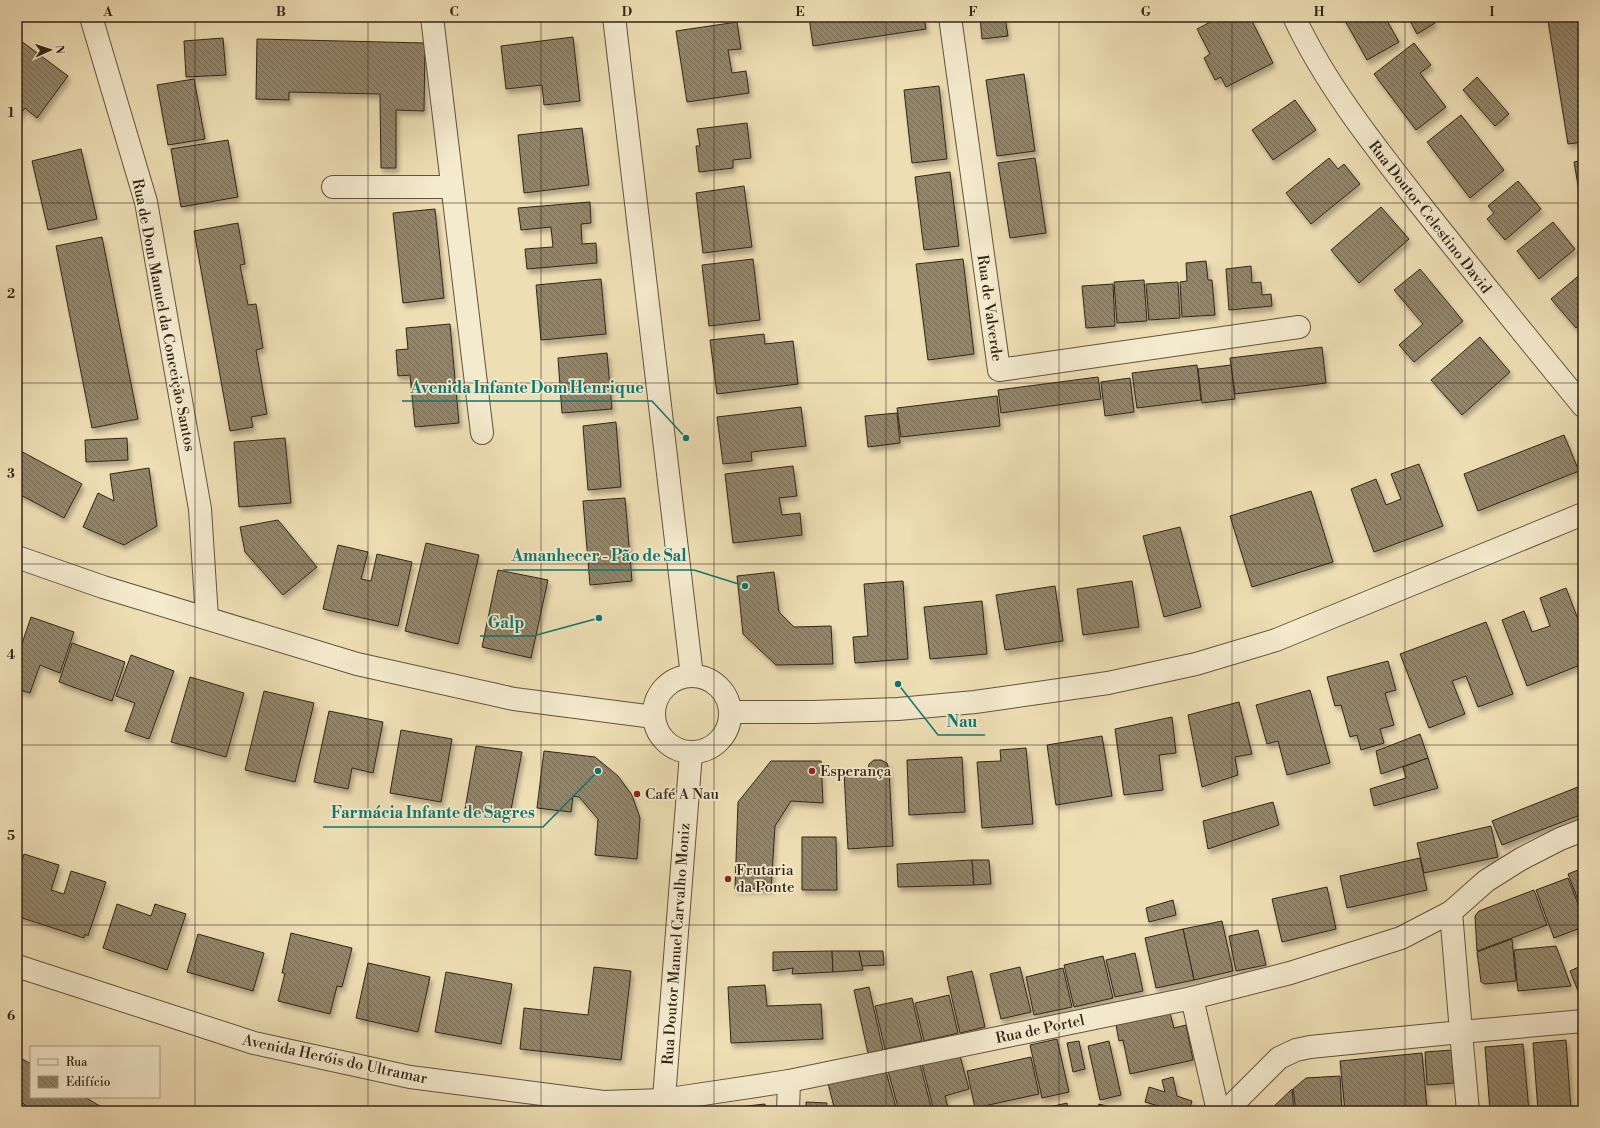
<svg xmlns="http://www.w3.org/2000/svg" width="1600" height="1128" viewBox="0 0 1600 1128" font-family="'Libre Bodoni',serif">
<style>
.building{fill:url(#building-back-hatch);stroke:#31251a;filter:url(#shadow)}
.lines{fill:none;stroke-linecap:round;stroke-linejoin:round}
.street-casing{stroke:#605340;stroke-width:24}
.street{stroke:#f4eace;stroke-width:22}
.grid{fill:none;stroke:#31251a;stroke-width:1;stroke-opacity:0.55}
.poi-dot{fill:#8f2418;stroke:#f4eace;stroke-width:1.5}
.labels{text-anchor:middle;stroke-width:3.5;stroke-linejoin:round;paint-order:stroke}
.street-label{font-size:15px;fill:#31251a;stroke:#f4eace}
.poi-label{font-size:15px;fill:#31251a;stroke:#f4eace;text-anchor:start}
.leader{fill:none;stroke:#0f766e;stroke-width:1.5}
.callout-dot{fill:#0f766e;stroke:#f4eace;stroke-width:1.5}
.callout-label{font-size:16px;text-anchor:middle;font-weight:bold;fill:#0f766e;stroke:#f4eace;stroke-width:3.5;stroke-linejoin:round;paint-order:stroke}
.neatline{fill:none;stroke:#31251a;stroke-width:1.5}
.grid-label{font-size:13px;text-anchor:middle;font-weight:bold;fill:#31251a}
</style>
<defs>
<pattern id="building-back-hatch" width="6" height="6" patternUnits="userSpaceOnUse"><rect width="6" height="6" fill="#93856a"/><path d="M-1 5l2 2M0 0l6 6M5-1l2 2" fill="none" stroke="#796d56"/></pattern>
<filter id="shadow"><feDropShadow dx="2.5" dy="4.5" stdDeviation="2" flood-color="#0004"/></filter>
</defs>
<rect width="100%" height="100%" fill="#eedeb4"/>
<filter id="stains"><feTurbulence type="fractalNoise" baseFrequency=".005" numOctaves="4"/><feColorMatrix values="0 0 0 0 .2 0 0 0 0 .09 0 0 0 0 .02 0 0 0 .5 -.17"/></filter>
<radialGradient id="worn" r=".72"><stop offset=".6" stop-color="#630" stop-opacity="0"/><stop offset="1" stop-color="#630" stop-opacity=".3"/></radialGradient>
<g class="building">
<polygon points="809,17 924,17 926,29 813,46"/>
<polygon points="980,17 1005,17 1008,36 982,39"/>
<polygon points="1220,17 1250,17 1273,63 1226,87 1221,77 1215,80 1204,58 1210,54 1197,29"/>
<polygon points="1343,17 1385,17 1399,42 1367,60"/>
<polygon points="1408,17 1432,17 1435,23 1417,34"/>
<polygon points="1577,17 1583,52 1583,142 1568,144 1548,21"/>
<polygon points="737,22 741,49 728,50 732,73 746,71 749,93 687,102 676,31"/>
<polygon points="573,37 580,101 544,105 542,85 506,89 501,46"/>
<polygon points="17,38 68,76 37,118 25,108 17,118"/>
<polygon points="223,38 226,75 186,77 184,41"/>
<polygon points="257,39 425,43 424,111 396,110 396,168 381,168 380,94 289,92 289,100 256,99"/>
<polygon points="1414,43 1431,65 1420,73 1446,107 1416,130 1374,74"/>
<polygon points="1024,74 1035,151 997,156 986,80"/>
<polygon points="1477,77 1509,114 1495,126 1463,90"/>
<polygon points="194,79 205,139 168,145 157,85"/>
<polygon points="939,86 947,159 912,163 904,90"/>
<polygon points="1295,100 1316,130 1273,160 1252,130"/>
<polygon points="1461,115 1504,170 1470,198 1427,142"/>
<polygon points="747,123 751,158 733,160 733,168 699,172 696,146 700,146 697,129"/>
<polygon points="582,128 589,185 524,193 518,135"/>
<polygon points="228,140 238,197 181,207 171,149"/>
<polygon points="81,149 97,219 48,230 32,161"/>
<polygon points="1035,158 1046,233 1010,238 998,163"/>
<polygon points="1329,158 1338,169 1344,164 1360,184 1311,224 1286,193"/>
<polygon points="1583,160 1583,214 1574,162"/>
<polygon points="950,172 959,246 924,250 915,177"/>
<polygon points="1518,181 1541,209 1505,240 1487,219 1494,213 1488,206"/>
<polygon points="744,186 752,247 703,253 696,193"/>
<polygon points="590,202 591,223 581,224 582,244 596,243 597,263 527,269 525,249 553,247 551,227 521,230 518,208"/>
<polygon points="1381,207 1409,239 1359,283 1331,250"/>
<polygon points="435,209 444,298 403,303 393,213"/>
<polygon points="1553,222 1575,249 1539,279 1517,251"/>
<polygon points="238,223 245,264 240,265 248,305 256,304 263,348 256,350 267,414 251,417 253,427 230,431 194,231"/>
<polygon points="102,237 138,419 92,428 56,246"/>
<polygon points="753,259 760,320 709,326 702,265"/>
<polygon points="963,259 974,354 928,360 916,264"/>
<polygon points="1206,261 1208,280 1212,280 1215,315 1182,317 1180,282 1187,281 1186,263"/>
<polygon points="1251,266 1252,283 1261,282 1262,295 1271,294 1272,306 1229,310 1226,269"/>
<polygon points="1420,269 1463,321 1414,362 1399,345 1423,324 1394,290"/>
<polygon points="1583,272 1583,321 1576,328 1551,299"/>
<polygon points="601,279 606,334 541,340 536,285"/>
<polygon points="1144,280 1147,321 1117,323 1114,282"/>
<polygon points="1178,282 1180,318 1149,320 1146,284"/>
<polygon points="1113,284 1115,326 1086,328 1082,286"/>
<polygon points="450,324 459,423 415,427 410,375 398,376 396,350 408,349 406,328"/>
<polygon points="764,334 765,344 793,341 798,384 717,394 710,340"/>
<polygon points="1480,337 1510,372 1462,415 1431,380"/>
<polygon points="1322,347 1326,383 1235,394 1230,358"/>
<polygon points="607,353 612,409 562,413 558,358"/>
<polygon points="1197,365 1201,400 1137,408 1132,373"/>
<polygon points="1231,365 1235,399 1202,403 1198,369"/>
<polygon points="1098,377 1101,399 1001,413 998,390"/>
<polygon points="1130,378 1134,412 1105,416 1101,382"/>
<polygon points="997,396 1000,426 901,437 897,408"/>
<polygon points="801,407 806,446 751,452 752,461 723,464 717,417"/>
<polygon points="897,413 900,443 868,447 865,416"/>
<polygon points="616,422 621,487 588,490 583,426"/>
<polygon points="1564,435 1579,471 1478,511 1464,474"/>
<polygon points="127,438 128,460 86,462 85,440"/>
<polygon points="285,438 291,503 239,507 234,442"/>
<polygon points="17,449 82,484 64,518 17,493"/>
<polygon points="1419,464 1443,526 1374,552 1351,489 1376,479 1386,505 1401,499 1391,474"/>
<polygon points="793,466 797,496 779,498 782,515 800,513 802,535 733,543 725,474"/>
<polygon points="149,468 157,526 124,545 83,527 98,493 114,501 110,474"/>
<polygon points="1311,491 1333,562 1252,587 1230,516"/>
<polygon points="625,498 632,581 590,585 583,501"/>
<polygon points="278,520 317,567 283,595 245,552 240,527"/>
<polygon points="1180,527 1201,607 1164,617 1143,536"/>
<polygon points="426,543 479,555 458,644 405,631"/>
<polygon points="338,545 368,552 361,579 371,581 377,554 412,562 398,626 323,609"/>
<polygon points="498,570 548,580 531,658 482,647"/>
<polygon points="774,572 779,612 794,627 831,626 833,664 776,665 743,634 737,576"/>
<polygon points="903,581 908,659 855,663 853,637 868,636 864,584"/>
<polygon points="1132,581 1139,627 1083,635 1077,589"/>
<polygon points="1055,586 1063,641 1005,650 996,595"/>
<polygon points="1583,587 1583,599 1579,589"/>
<polygon points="1566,588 1583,632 1583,664 1527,686 1502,620 1524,611 1532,632 1550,626 1540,598"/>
<polygon points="982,601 987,654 930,659 924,607"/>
<polygon points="31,617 74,632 60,673 40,665 30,693 17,689 17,658"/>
<polygon points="1486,622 1513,694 1478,707 1466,676 1452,681 1465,714 1429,728 1400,654"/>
<polygon points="72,643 125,662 112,701 59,682"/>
<polygon points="131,655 174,671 149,739 125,731 135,703 116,696"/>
<polygon points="1388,661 1396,690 1385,693 1394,725 1380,729 1384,743 1361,750 1357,735 1350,737 1341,705 1335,706 1327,677"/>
<polygon points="190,677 244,693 226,757 171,742"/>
<polygon points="1310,690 1330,763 1287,775 1278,741 1267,744 1256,705"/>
<polygon points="264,691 314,703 295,782 245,770"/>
<polygon points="1239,702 1252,754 1235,757 1238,775 1202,787 1188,715"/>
<polygon points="329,711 383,722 373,773 352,768 348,789 314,782"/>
<polygon points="1172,717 1176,753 1159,755 1163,790 1124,795 1115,729"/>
<polygon points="401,730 452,739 441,802 390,793"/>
<polygon points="1420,734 1428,758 1381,774 1376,751"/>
<polygon points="1102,736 1112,796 1056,805 1047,745"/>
<polygon points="476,746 522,752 510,815 465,809"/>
<polygon points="1026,748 1033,824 982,828 977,762 1001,761 1000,750"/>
<polygon points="544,751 595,757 618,776 632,795 640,818 637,859 595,855 598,819 579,797 573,796 571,812 537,808"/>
<polygon points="962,757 965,812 909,815 907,760"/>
<polygon points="1428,758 1438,788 1374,806 1370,789 1406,778 1403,767"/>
<polygon points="874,760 881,760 887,763 889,770 893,846 848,849 844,772 868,771 869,764"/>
<polygon points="771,761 821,761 823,803 791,801 775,826 771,889 735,889 738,802"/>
<polygon points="1583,785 1583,814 1502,845 1492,821"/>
<polygon points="1273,802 1279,825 1208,849 1203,821"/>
<polygon points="1491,826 1498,857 1424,873 1417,843"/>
<polygon points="802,837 836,837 837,890 802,890"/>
<polygon points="24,854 59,865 51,890 64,894 71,871 106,882 88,936 85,934 84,938 19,917 20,913 17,912 17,876"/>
<polygon points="1420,858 1427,890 1347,908 1340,876"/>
<polygon points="972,860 974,885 898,887 897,864"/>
<polygon points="972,860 989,860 991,884 974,885"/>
<polygon points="1583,868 1583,913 1568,874"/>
<polygon points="1568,878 1583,917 1583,927 1554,938 1536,890"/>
<polygon points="1327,887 1336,929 1282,942 1272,899"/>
<polygon points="1534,890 1547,925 1477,951 1475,916 1479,911"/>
<polygon points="1173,900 1176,915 1149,922 1146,908"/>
<polygon points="117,904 151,916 155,904 186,914 167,970 103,948"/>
<polygon points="1222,921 1233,971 1194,980 1183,929"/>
<polygon points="1183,929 1194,980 1156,988 1145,938"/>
<polygon points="1258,930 1266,965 1236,971 1229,936"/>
<polygon points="291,933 352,948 342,987 337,986 330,1014 278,1001 285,973 282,973"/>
<polygon points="198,934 264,953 253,991 187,972"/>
<polygon points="1512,939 1516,981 1485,984 1481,982 1477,952"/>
<polygon points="1556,946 1571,986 1518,991 1514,950"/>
<polygon points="832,951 833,972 792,974 793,968 773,971 773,952"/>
<polygon points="832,951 859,951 863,970 833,972"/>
<polygon points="859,951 883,951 884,965 862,966"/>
<polygon points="1135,953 1143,991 1115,997 1106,960"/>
<polygon points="1103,956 1113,998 1074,1007 1064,965"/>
<polygon points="368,963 430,977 418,1032 356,1018"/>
<polygon points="1583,965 1583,991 1578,991 1570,971"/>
<polygon points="594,967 631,971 621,1060 520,1049 524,1008 588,1015"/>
<polygon points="1020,967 1031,1012 1001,1019 990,974"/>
<polygon points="1063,968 1072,1007 1034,1015 1026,977"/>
<polygon points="972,971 985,1027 960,1033 947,977"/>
<polygon points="446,972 512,984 501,1044 435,1032"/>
<polygon points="765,985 767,1006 821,1004 823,1039 731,1043 728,987"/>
<polygon points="869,987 883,1050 868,1053 854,990"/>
<polygon points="949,995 958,1033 924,1041 915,1003"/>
<polygon points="912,998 922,1041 885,1049 875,1006"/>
<polygon points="1170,1013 1174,1028 1186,1025 1193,1060 1130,1074 1123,1040 1119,1041 1116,1025"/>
<polygon points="1057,1039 1069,1092 1042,1098 1030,1045"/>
<polygon points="1566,1040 1571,1111 1538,1111 1533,1043"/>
<polygon points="1079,1041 1085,1069 1073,1072 1067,1043"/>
<polygon points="1109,1041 1121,1095 1100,1100 1088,1046"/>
<polygon points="1523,1044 1529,1111 1490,1111 1485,1047"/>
<polygon points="1452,1050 1454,1083 1427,1085 1425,1052"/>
<polygon points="959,1052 969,1089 945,1096 949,1111 934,1111 921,1060"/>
<polygon points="1422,1053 1427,1108 1393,1111 1345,1111 1340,1061"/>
<polygon points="17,1056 31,1064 31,1097 85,1097 108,1111 35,1111 17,1100"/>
<polygon points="1031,1057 1039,1094 975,1108 967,1071"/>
<polygon points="919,1060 931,1107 915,1111 899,1111 887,1067"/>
<polygon points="885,1068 897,1111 835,1111 828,1083"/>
<polygon points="1340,1076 1342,1111 1296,1111 1293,1089 1306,1078"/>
<polygon points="1173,1077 1177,1096 1192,1101 1189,1111 1175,1111 1145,1102 1149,1087 1165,1092 1162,1080"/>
<polygon points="1292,1089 1294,1111 1269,1111"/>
<polygon points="806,1102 827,1103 826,1111 806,1111"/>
<polygon points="1067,1103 1068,1111 1046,1111 1045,1108"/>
<polygon points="765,1104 765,1111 712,1111 712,1110"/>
<polygon points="1099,1104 1125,1111 1097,1111"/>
</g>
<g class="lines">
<g class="street-casing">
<g id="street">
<polyline points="91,17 146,202 200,509 207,618"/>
<polyline points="432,17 482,433"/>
<polyline points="614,17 692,676"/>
<polyline points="950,17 999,370 1299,327"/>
<path d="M1294,17C1326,85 1373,144 1419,203C1473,271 1528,339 1583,406"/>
<polyline points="333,187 452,187"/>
<polyline points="17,557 103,587 357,664 514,699 654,717"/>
<circle cx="692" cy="714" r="38"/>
<polyline points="730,712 814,712 898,709 975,702 1108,683 1196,664 1276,640 1583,514"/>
<polyline points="17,966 254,1043 410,1077 603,1102 663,1100 789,1081 1192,998 1290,973 1401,938 1451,912 1486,881 1521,859 1560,839 1583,830"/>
<polyline points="1192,998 1218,1111"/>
<polyline points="663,1111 691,753"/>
<polyline points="788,1111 789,1081"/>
<polyline points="1226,1111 1279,1058 1296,1050 1310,1047 1461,1032 1451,912"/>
<polyline points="1468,1111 1461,1032 1583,1021"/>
</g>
</g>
<use href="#street" class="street"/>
</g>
<path class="grid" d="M195,17V1111M368,17V1111M541,17V1111M714,17V1111M886,17V1111M1059,17V1111M1232,17V1111M1405,17V1111M17,203H1583M17,383H1583M17,564H1583M17,745H1583M17,925H1583"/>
<g class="poi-dot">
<circle cx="812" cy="771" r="4"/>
<circle cx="637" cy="794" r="4"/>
<circle cx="728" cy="879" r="4"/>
</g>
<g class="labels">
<g class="street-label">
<text transform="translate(1430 217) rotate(52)" y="5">Rua Doutor Celestino David</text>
<text transform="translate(990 308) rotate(82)" y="5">Rua de Valverde</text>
<text transform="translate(164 315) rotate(79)" y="5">Rua de Dom Manuel da Conceição Santos</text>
<text transform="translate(676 944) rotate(-86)" y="5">Rua Doutor Manuel Carvalho Moniz</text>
<text transform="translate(1040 1029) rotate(-12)" y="5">Rua de Portel</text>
<text transform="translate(335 1059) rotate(12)" y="5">Avenida Heróis do Ultramar</text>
</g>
<g class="poi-label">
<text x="820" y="776">Esperança</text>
<text x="645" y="799">Café A Nau</text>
<text x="736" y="875">Frutaria<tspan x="736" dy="17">da Ponte</tspan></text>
</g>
</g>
<path class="leader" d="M686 438L652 401H402M745 586L694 570H503M599 618L533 636H480M898 684L938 735H985M598 771L543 827H323"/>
<g class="callout-dot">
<circle cx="686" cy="438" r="4"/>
<circle cx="745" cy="586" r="4"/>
<circle cx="599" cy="618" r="4"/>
<circle cx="898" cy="684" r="4"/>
<circle cx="598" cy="771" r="4"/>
</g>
<g class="callout-label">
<text x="527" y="393">Avenida Infante Dom Henrique</text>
<text x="599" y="561">Amanhecer - Pão de Sal</text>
<text x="506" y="628">Galp</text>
<text x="962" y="727">Nau</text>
<text x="433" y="818">Farmácia Infante de Sagres</text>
</g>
<rect width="1600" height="1128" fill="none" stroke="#eedeb4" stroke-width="44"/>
<rect x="30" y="1046" width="130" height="52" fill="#f4eace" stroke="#a69b86"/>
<rect x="38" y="1059" width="20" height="6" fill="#f4eace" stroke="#a69b86"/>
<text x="66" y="1066" font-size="12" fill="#31251a">Rua</text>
<rect x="38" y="1076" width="20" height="12" fill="url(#building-back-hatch)" stroke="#a69b86"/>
<text x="66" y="1086" font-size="12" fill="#31251a">Edifício</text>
<g transform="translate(50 50) rotate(87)" stroke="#f4eace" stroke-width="3" paint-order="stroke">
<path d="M0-3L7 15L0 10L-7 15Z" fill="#31251a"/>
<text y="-6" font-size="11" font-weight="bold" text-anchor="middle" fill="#31251a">N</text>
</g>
<rect x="22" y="22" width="1556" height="1084" class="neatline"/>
<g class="grid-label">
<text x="108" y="16">A</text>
<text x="281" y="16">B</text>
<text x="454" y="16">C</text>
<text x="627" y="16">D</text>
<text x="800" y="16">E</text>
<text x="973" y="16">F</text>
<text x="1146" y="16">G</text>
<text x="1319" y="16">H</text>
<text x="1492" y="16">I</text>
<text x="11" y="117">1</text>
<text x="11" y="298">2</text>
<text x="11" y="478">3</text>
<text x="11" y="659">4</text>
<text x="11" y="840">5</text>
<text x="11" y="1020">6</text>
</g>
<rect width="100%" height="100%" filter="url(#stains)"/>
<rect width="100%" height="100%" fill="url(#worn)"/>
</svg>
